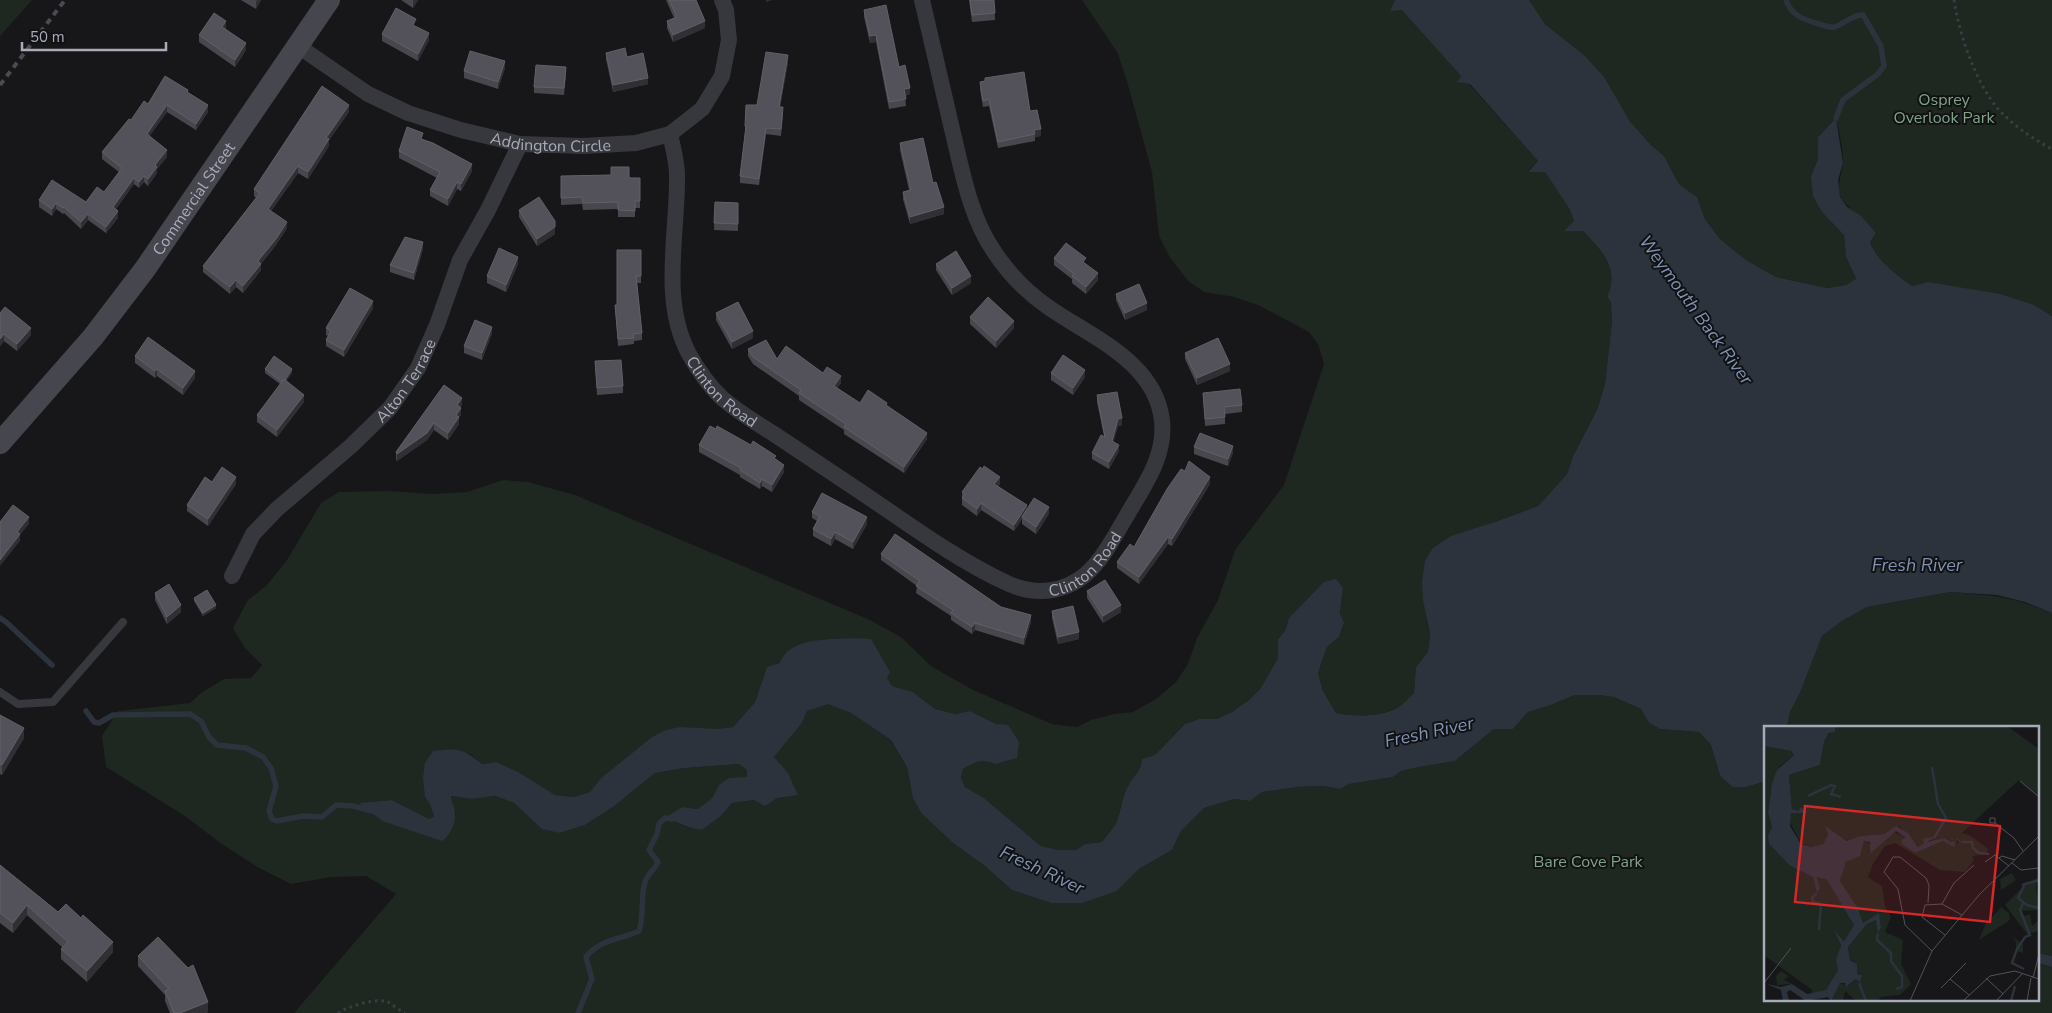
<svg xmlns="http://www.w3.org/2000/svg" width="2052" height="1013" viewBox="0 0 2052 1013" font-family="'Nunito Sans',sans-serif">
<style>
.green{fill:#1e2720}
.water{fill:#2c333d}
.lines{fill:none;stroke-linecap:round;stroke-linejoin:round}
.stream{stroke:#2c333d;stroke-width:5.5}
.path{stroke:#3d3e45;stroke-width:3;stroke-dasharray:2.5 4;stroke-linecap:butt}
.lane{stroke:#37383e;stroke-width:8}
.street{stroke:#37383e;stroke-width:16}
.secondary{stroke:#45464e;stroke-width:22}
.rail{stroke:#4a4b53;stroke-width:4;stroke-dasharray:6 5;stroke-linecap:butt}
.wall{fill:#48474e}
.shaded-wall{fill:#302f34}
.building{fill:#53525a;stroke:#606068}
.labels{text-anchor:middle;stroke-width:4;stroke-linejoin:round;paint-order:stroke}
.park-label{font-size:16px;fill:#7fa486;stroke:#121114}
.street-label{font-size:16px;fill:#a8abb9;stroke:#121114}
.water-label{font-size:18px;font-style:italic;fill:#7f94b4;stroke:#121114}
.inset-river{fill:none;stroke:#2c333d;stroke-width:2.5}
.inset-road{fill:none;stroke:#515259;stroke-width:1}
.view{fill:#d62828;fill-opacity:0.15;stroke:#d62828;stroke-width:2.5}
.inset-edge{fill:none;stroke:#a8abb9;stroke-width:2.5}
</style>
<rect width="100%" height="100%" fill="#171619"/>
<g class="green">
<polygon points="0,0 32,0 0,36"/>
<path d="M1082,0H1395L1461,76L1458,81L1469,84L1538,161L1528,171L1545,172L1570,210L1574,221L1565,231H1583C1602,252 1620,269 1607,297L1611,302L1612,321L1605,384L1597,410L1573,456L1567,474L1538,506L1495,522L1422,582L1427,624L1430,635L1428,652L1416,667L1414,693C1409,698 1404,703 1399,707C1382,717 1354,717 1336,713L1323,691L1318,673L1327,647L1339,637L1344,624L1340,613L1343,588L1289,618L1285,631L1278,639V658L1260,689L1249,700L1232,712L1217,719H1199L1185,724L1155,755L1142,759C1140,772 1135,773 1129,784C1122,797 1122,805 1118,818C1116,826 1107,835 1102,842L1085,844L1076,850H1059L1041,846L984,798L965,787L961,778L963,769L975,761L986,760L996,724L970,711L955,714L935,709L913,692L891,686L853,638C836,638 815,638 799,646C786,653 786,662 767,667L755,702L733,727L652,737L601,778L590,792L574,797L555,795L496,762L482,764L469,753L425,797L431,804L434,816L429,819L392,800L360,803L382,821L403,827L456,815L451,802V796L472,799L494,796L514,803L528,815L560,833L585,825L613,807L655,773L685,768L739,764L747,770L748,777L719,785L712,798L698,809L682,807L666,819L691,828L702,830L721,816L732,803L754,800L774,757L802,723L807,711L828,703L851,713L891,740L907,767L913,799L922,814L953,843L985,866L1013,890L1051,903L1117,891L1139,869L1172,850L1181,831L1204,808L1234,799L1250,801L1262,792L1298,787L1323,786L1340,789L1349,784L1393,777L1401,771L1419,767L1455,761L1494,729H1513L1528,712L1551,705L1575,695H1598L1614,697L1641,709L1649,723L1660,729L1699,732L1711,745L1720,776L1746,787L1766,781V999H2038V963L2052,967V1013H294L396,894L366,876L331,877L291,884L257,867L219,842L185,816L106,767L102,736L118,711L190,703L201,693L224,679L251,678L262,665L244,647L233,628L248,600L267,585L287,560L321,503L339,492L389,491L432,494L467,492L503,480L528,482L575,495L870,620L901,637L931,666L973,690L1052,724L1077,727L1091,720L1114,714L1133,712L1156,699L1176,682L1188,664L1197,638L1218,600L1235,550L1284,485L1324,364L1318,344L1309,332L1258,305L1234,297L1204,292L1188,281L1169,256L1159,236L1152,172L1126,78L1117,52Z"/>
<path d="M1529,0H2052V316L2034,305L1928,282L1912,286C1896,274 1877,261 1870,242L1876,233C1869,225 1842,203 1840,196C1836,184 1843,173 1843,161C1843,147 1839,132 1836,118L1818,137V159L1811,176L1844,235L1846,257L1856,280L1846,285L1827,288L1776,277L1746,260L1720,239L1705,219L1697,197L1679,184L1664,156L1650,144L1629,120L1620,105L1584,55L1545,24Z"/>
<path d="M1950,592C1991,595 2014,597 2052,613V956L2038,953V727H1787L1790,712L1800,693L1822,636L1842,621L1867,607Z"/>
</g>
<g class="water">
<path d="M1395,0H1529L1545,24L1584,55L1604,77L1629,120L1650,144L1664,156L1679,184L1697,197L1705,219L1720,239L1746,260L1776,277L1827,288L1846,285L1856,279L1846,257L1844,235L1822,212L1813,196L1811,176L1818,159V137L1836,118L1843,163L1838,180L1840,197L1847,207L1861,216L1876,233L1870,242C1877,261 1896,274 1912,286L1928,282L2000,294L2034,305L2052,316V613L2025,602L1997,595L1950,592L1867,607L1842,621L1822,636L1800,693L1790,712L1787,727H1766V781L1746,787H1733L1720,776L1711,745L1699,732L1660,729L1649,723L1641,709L1614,697L1598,695H1575L1551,705L1528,712L1513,729H1494L1455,761L1419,767L1401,771L1393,777L1349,784L1340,789L1323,786L1298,787L1262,792L1250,801L1234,799L1204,808L1181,831L1172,850L1139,869L1117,891L1082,903H1051L1012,890L985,866L953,843L922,814L913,799L907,767L891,740L851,713L828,704L807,711L802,723L774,757L788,773L798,795L777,798L765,806L754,800L732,803L721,816L702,830L691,828L665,818L682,807L698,809L712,798L719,785L729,778L747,777V770L739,764L685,768L655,773L613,807L585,825L560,833L542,829L514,803L495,796L472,799L451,796C451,803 456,809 455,816C455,826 449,836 442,841L382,821L359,803L392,800L429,819L434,816L430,804L425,797L423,778L425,763L433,751C457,748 463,748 482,764L496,762L518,772L555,795L574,797L590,792L601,778L652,737L666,730L680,727L717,729L733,727L755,702L767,667L779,663C781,660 783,656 786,653C803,636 849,638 871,639L890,672L887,678L892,686L913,692L935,709L955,714L970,711L996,724L1008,725L1019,742L1017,758L995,764C982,758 974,762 963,769L961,778L965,787L984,798L1041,846L1059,850H1076L1085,844L1102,842C1107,835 1116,826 1118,818C1122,805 1122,797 1129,784C1135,773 1140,773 1142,759L1155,755L1185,724L1199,719H1217L1232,712L1249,700L1260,689L1278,658V639L1285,631L1289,618L1324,582L1336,579L1343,588L1340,613L1344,623L1339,637L1327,647L1318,673L1323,691L1336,713C1354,717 1382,717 1399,707C1404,703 1409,698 1414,693L1416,667L1428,652L1430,635L1423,600L1422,582L1425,561L1433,548L1451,536L1495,522L1538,506L1567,474L1573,456L1597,410L1605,384L1612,321L1611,302L1607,297C1620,269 1602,251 1583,231H1564L1574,221L1570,210L1545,172H1528L1538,161L1470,84L1457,82L1461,76L1402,10L1390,11Z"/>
<polygon points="2038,953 2052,956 2052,967 2038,963"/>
</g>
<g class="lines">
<g class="stream">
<path d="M1786,0C1791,16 1805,20 1819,24C1825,26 1830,28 1835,27C1846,23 1851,15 1863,15L1881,46L1884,66L1878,74L1843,100L1836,118"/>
<polyline points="0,618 6,622 52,665"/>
<polyline points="86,711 94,722 99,723 113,715 190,714 201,721 209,737 217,745 246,748 263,757 271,768 276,786 269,811 272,819 277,821 303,816 322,817 336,805 353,806 376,812"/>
<path d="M578,1013L592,979L586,957C600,939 620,940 639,931C644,917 641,900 644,886C645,876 654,871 658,862L649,850L657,834L659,824L665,818L672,819"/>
</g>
<g class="path">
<path d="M1954,0C1959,34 1976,84 1999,110C2014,126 2033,139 2052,149"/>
<path d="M338,1013C347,1007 377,997 388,1002C393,1005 399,1010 405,1013"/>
</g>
<polyline class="lane" points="0,692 18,704 53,702 123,622"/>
<g class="street">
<path id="s1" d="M298,46L368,94L408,113L461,130L520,144L583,146L636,143L670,134L702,109L722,76L729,40L726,10L722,0"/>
<path id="s2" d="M670,134C673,148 677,162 677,175C678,233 660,300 689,354C698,370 709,386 722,398C738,412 756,423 774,434C801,452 828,470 855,488C903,520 956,560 1009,584C1018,588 1032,591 1042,591C1089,589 1105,552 1126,517C1143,487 1166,457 1162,421C1156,362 1091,337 1048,307C1028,293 1009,274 995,253C970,218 962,170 952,129C942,86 932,43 922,0"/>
<path id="s3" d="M232,576L253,534L277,509L351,446L390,408L418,368L437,325L460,260L488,210L520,144"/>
</g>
<path class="secondary" id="s4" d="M0,443L93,337L145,269L329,0"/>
<polyline class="rail" points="0,85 65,0"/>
</g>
<g class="wall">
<polygon points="241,0 261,0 256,9"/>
<polygon points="401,0 418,0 413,8"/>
<polygon points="666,0 696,0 705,28 673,42 667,28 667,21 674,18"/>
<polygon points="969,0 994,0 995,20 972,22"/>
<polygon points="864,10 899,67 910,94 905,96 906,106 889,109 876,42 870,43 864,17"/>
<polygon points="226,28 226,29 246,50 235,67 199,42 199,35"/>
<polygon points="382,34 429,40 418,61 382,41"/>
<polygon points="606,53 648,84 613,92 606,59"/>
<polygon points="788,62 780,107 783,114 781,136 766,134 759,185 740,183 740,176 745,133 745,126 757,105"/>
<polygon points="505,68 498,89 464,78 464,71"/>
<polygon points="566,74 564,95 534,93 534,87"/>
<polygon points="985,78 1030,111 1041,136 1035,137 1035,141 998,148 989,106 983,107 980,89 980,82 985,81"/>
<polygon points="188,93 208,112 196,130 167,112 149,136 167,157 157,169 157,173 148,186 144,182 139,188 134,184 116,209 118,218 106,233 88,220 81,229 64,213 63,214 56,209 52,216 39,207 39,200 86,202 104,192 119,172 102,159 102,152 131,120 148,104"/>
<polygon points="349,112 329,140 329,146 308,179 298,173 271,211 287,228 276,245 261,264 261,270 243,293 236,287 230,294 203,272 203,266 256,198 254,196 254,189"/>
<polygon points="423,139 472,171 461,191 457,189 448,206 430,196 430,190 437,178 399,158 399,151"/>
<polygon points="900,143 944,214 910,224 903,199 903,192 909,190 900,150"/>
<polygon points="561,176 640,178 640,208 635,208 635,217 618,217 618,209 583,210 582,204 561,205"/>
<polygon points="715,202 738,203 738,231 714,230"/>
<polygon points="519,210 555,234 537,246 519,217"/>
<polygon points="423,249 414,280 390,272 390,265"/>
<polygon points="641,250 641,283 637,283 642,333 642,340 634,341 634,344 618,346 615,305 617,305"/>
<polygon points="1054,258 1086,264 1098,280 1086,294 1072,283 1072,279 1054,265"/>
<polygon points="518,264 506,292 487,283 487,276"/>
<polygon points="936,264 971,283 952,295 936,270"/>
<polygon points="1116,294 1147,310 1125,320 1116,300"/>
<polygon points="373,308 344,357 326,346 326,340 328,336 326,335 326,328"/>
<polygon points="0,313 31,335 17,351 4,341 0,346"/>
<polygon points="716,313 753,338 732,349 716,320"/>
<polygon points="970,317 1014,328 996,348 970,324"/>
<polygon points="492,333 482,360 464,353 464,346"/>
<polygon points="748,349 777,359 823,373 841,383 837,388 860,403 887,406 927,439 904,473 844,434 844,430 799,400 799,396 753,364 748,356"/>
<polygon points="1185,353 1230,371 1197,385 1185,359"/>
<polygon points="135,356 195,378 183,395 157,376 155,378 135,363"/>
<polygon points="595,361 623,386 623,393 597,395"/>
<polygon points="265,369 292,373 286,381 304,402 277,437 257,422 257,415 280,384 265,373"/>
<polygon points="1051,373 1085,377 1073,395 1051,380"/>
<polygon points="444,385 462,405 460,408 461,415 459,417 459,424 448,440 434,430 427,440 397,461 396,459 396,452"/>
<polygon points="1203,393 1242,405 1242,412 1225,414 1225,424 1205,426"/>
<polygon points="1097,395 1122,425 1118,426 1113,442 1119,451 1109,469 1092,459 1092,453 1104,436 1097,402"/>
<polygon points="699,445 776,459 784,472 772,492 762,486 760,489 740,477 740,475 699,452"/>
<polygon points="1194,447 1233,453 1228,466 1194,454"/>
<polygon points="212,482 236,484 208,526 187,511 187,505"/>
<polygon points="1000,484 998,486 1027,510 1049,514 1036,534 1022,524 1022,519 1014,531 981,510 977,516 962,505 962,492"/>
<polygon points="1210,484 1172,546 1168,544 1139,584 1117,568 1117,562"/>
<polygon points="812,512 867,524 853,549 835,539 831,546 813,536 813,529 817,521 812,518"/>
<polygon points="881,554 1001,607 1031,622 1024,645 975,630 972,634 951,620 951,616 916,593 917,586 881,560"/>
<polygon points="1087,591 1121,612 1103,623 1087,598"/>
<polygon points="155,593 181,612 167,624 155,600"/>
<polygon points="194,598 216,608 203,616 194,601"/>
<polygon points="1052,611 1079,639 1058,644 1052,618"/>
<polygon points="0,715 24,738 2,775 0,774"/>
<polygon points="0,865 58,912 113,952 87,982 61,959 61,949 63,948 27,915 13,933 0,923"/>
<polygon points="138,956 208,1012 205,1013 170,1013 165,1001 165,995 138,966"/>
</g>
<g class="shaded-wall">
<polygon points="257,0 261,0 256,9 256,2"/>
<polygon points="413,0 418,0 413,8"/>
<polygon points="766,0 773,0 766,2"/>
<polygon points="226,21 226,28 222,34 222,27"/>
<polygon points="705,21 705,28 673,42 673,35"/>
<polygon points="429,33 429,40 418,61 418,54"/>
<polygon points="876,35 876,42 870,43 870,36"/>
<polygon points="246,43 246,50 235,67 235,60"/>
<polygon points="788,55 788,62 779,113 779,107"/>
<polygon points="505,61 505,68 498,89 498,82"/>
<polygon points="648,78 648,84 613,92 613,85"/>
<polygon points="910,88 910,94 904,96 904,89"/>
<polygon points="167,105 167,112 147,140 147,134"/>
<polygon points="208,105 208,112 196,130 196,124"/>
<polygon points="349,105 349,112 329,140 329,146 308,179 308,172 326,138"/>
<polygon points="766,128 766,134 759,185 759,179"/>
<polygon points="1041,129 1041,136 1035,137 1034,130"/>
<polygon points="167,150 167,157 157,169 157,173 148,186 148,179 155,165"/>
<polygon points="472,164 472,171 461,191 461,184"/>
<polygon points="298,166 298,173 268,215 268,209"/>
<polygon points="144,176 144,182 139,188 139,182"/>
<polygon points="134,178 134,184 113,213 113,207"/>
<polygon points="457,182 457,189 448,206 448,199"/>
<polygon points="56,203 56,209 52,216 52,209"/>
<polygon points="944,207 944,214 910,224 910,217"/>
<polygon points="118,211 118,218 106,233 106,227"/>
<polygon points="88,214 88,220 81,229 81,222"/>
<polygon points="287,222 287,228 276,245 261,264 261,270 243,293 243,286 258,261"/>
<polygon points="555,227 555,234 537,246 537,239"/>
<polygon points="423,242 423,249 414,280 414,273"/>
<polygon points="518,257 518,264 506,292 506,285"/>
<polygon points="1098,273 1098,280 1086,294 1086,287"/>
<polygon points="971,276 971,283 952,295 952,288"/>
<polygon points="236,280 236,287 230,294 230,287"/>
<polygon points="373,301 373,308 344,357 344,350"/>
<polygon points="1147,303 1147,310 1125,320 1125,313"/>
<polygon points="1014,321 1014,328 996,348 996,341"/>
<polygon points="492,327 492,333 482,360 482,353"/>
<polygon points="31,328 31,335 17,351 17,344"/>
<polygon points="753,331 753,338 732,349 732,342"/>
<polygon points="4,334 4,341 0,346 0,339"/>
<polygon points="1230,364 1230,371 1197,385 1197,378"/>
<polygon points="157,369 157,376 155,378 155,371"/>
<polygon points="292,369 292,373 283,386 283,382"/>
<polygon points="1085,370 1085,377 1073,395 1073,388"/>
<polygon points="195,371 195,378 183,395 183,388"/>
<polygon points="841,376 841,383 834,393 834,386"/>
<polygon points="304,395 304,402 277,437 277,430"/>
<polygon points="462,398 462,405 457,412 457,405"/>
<polygon points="461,408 461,415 459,417 459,424 448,440 448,433 456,415"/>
<polygon points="1122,418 1122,425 1118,426 1112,448 1112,441 1118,419"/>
<polygon points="434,423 434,430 427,440 397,461 397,454"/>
<polygon points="927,433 927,439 904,473 904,467"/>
<polygon points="1119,445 1119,451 1109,469 1109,462"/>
<polygon points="1233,446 1233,453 1228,466 1228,459"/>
<polygon points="784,465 784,472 772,492 772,485"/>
<polygon points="236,477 236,484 208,526 208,519"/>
<polygon points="1000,477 1000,484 994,491 994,484"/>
<polygon points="1210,477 1210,484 1172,546 1172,539"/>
<polygon points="762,479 762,486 760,489 760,483"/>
<polygon points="981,503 981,510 977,516 977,509"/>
<polygon points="1027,505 1027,512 1022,517 1022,519 1014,531 1014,525"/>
<polygon points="1049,507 1049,514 1036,534 1036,527"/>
<polygon points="29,517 29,524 20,535 20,541 0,566 0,560 17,532"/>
<polygon points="867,517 867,524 853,549 853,542"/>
<polygon points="835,532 835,539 831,546 831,539"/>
<polygon points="1168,537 1168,544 1139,584 1139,577"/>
<polygon points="181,605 181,612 167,624 167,617"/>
<polygon points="216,605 216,608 203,616 203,613"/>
<polygon points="1121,605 1121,612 1103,623 1103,616"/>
<polygon points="1031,615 1031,622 1024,645 1024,638"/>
<polygon points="975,623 975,630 972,634 972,627"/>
<polygon points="1079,632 1079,639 1058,644 1058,637"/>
<polygon points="24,728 24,738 2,775 2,765"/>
<polygon points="27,905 27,915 13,933 13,923"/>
<polygon points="113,942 113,952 87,982 87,971"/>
<polygon points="208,1002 208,1012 205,1013 180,1013"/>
</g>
<g class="building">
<polygon points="669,0 696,0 705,21 673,35 667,21 677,17"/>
<polygon points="970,0 994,0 995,13 972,15"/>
<polygon points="886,5 899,67 905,65 910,88 904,89 906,99 889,102 876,35 870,36 864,10"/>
<polygon points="396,8 416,19 413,25 429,33 418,54 382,34"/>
<polygon points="214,13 226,21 222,27 246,43 235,60 199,35"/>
<polygon points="625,48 627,57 643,53 648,78 613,85 606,53"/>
<polygon points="470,51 505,61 498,82 464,71"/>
<polygon points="766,52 788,55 779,107 783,107 781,129 766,128 759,179 740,176 746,126 745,126 746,105 757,105"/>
<polygon points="536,65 566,67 564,88 534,87"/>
<polygon points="1024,72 1030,111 1037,110 1041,129 1034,130 1035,134 998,142 989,99 983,101 980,82 985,81 985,78"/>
<polygon points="165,76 188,90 187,92 208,105 196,124 167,105 147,134 167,150 155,165 157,167 148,179 144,176 139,182 134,178 113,207 118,211 106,227 88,214 81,222 64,207 63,208 56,203 52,209 39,200 52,180 86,202 97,187 104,192 122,168 102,152 129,119 131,120 144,101 148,104"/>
<polygon points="322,86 349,105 326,138 329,139 308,172 298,166 268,209 287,222 276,239 258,261 261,264 243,286 236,280 230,287 203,266 260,193 254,189"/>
<polygon points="407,127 423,133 421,139 433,143 472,164 461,184 457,182 448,199 430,190 440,172 399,151"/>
<polygon points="923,138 933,183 936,182 944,207 910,217 903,192 911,190 900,143"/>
<polygon points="611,167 629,167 629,178 640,178 640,201 635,201 635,211 618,210 618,202 583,203 582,197 561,198 561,176 611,175"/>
<polygon points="539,197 555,221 555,227 537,239 519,210"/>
<polygon points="715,202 738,203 738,224 714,223"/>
<polygon points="405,237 423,242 414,273 390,265"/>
<polygon points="1066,243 1086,258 1083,262 1098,273 1086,287 1072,276 1074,274 1054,258"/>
<polygon points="499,248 518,257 506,285 487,276"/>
<polygon points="617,250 641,250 641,276 636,276 642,333 633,334 634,338 618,339 615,305 617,305"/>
<polygon points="956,251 971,276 952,288 936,264"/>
<polygon points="1139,284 1147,303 1125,313 1116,294"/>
<polygon points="350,288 373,301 344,350 326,340 331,331 326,328"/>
<polygon points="988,297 1014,321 996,341 970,317"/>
<polygon points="738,302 753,331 732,342 716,313"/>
<polygon points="5,307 31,328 17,344 4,334 0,339 0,313"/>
<polygon points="475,320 492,327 482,353 464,346"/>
<polygon points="148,337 195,371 183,388 157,369 155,371 135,356"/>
<polygon points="1218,338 1230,364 1197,378 1185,353"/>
<polygon points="766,340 777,359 786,346 823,373 827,367 841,376 834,386 860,403 868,390 887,403 886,405 927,433 904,467 844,427 846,424 799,393 801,390 753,357 748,349"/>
<polygon points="1063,355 1085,370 1073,388 1051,373"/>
<polygon points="274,356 292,369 285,380 284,379 282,382 265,369"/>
<polygon points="621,360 623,386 597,388 595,361"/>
<polygon points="284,379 304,395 277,430 257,415"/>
<polygon points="444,385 462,398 457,405 461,408 456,415 459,417 448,433 434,423 427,433 397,454 396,452"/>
<polygon points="1240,389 1242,405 1224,407 1225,417 1205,419 1203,393"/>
<polygon points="1117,392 1122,418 1118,419 1112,441 1119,445 1109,462 1092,453 1101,435 1105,437 1097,395"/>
<polygon points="710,426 716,429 717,426 751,445 753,441 776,456 774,458 784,465 772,485 762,479 760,483 740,470 741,468 699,445"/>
<polygon points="1200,433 1233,446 1228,459 1194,447"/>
<polygon points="1189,461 1210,477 1172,539 1168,537 1139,577 1117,562 1130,544 1134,547 1167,489 1181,469 1185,471"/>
<polygon points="984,466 1000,477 994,484 1027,505 1014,525 981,503 977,509 962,498 965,494 962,492 980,467 983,469"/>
<polygon points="222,467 236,477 208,519 187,505 205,477 212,482"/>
<polygon points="822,493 867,517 853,542 835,532 831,539 813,529 820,516 812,512"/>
<polygon points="1034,498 1049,507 1036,527 1022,517"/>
<polygon points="13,505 29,517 17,532 20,534 0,560 0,522"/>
<polygon points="895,534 1001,607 1031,615 1024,638 975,623 972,627 951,613 953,610 916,586 920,581 881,554"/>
<polygon points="1105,580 1121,605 1103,616 1087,591"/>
<polygon points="169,584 181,605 167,617 155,593"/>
<polygon points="207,590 216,605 203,613 194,598"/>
<polygon points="1073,606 1079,632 1058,637 1052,611"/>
<polygon points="0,715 24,728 2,765 0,764"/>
<polygon points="0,865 58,912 66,904 81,918 83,915 113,942 87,971 61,949 68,942 27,905 13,923 0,913"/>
<polygon points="158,937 188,968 193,965 208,1002 180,1013 174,1013 165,991 169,989 138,956"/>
</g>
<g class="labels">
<g class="park-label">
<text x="1944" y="105">Osprey<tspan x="1944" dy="18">Overlook Park</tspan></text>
<text x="1588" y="867">Bare Cove Park</text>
</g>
<g class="street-label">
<text dy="6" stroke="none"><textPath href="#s1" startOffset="276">Addington Circle</textPath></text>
<text dy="6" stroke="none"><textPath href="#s4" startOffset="312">Commercial Street</textPath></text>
<text dy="6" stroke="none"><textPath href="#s3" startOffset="265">Alton Terrace</textPath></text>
<text dy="6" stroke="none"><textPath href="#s2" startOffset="274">Clinton Road</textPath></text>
<text dy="6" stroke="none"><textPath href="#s2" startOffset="708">Clinton Road</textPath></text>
</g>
<g class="water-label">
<text transform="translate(1696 310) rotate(54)" y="6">Weymouth Back River</text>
<text x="1917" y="571">Fresh River</text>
<text transform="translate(1429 732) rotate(-12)" y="6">Fresh River</text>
<text transform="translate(1042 870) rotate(25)" y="6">Fresh River</text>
</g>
</g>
<g transform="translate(1764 726)">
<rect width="275" height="275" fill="#171619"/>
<path d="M70,0H243L275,23V70L255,54L198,107L207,110L224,123L222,128L208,130L210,134L201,146L176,144L131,117L121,120L109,138L104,151L118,160L121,180L127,191L121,206L139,214L137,238L147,258L136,269L117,271L114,275H92L81,265L79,275H66L76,257L84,260L98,249L93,248L90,235L86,234L84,221L103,198L112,194L114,202L117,199L114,188L99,198L94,182L76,155L79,142L85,133L94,131L100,115L107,118L105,127L130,106L142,112L139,118L151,127L178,115L185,118L194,117V114L198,115L193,112L191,116H187L183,112L164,117L171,112L168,111L155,121L135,100L120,108L96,110L84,115L62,102L64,108L59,118L47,121L37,117L25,95L27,87L42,86L37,81L43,71L34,85L28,83L25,49L56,39L60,16ZM0,20L27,25L30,29L15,41L8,57L4,87L8,101L5,118L26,140L49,151L55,165L53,151L63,154L90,197L89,204L80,215L71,205L77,216L74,244L64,263L54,268H47L48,264L0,229ZM248,147L252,154L237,164L236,153ZM275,152L272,160L275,184L258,185L260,190L266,188L268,200L275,194V205L263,208L241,179L263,156ZM237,181L245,187L246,194L215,214L221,199ZM247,210L259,218V227L252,225V216ZM17,245L25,250L20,254L28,258L13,259L12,250Z" fill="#1e2720"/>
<path d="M0,0L71,1V6L65,7L60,16L56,39L25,49L28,83L34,85L44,69L37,81L44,87H27L26,100L37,118L47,121L59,118L64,108L61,100L83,115L96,110L120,108L132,100L144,107L154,121L160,117L158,113L168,111L171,112L163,116L181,112L187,116H191L193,112L200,117L193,114L190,121L179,115L151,127L138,118L137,114L142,112L132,105L106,128V116L100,115L96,130L82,136L76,155L94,182L99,197L115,187L117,201L114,207L112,194L103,198L84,221L86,234L93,238V248L98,249L96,256L92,253L82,261L81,257H76L67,275L64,271L42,275L26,264L23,266L25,275H19L17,264L2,258L17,261L28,258L43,268L62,264L74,244L72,234L77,219L70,204L80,215L90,199L63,154L53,151L56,162L53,167L49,151L26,140L5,118L4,110L8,101L4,87L8,57L13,44L30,29L27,25L0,20Z" fill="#2c333d"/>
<path class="inset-river" d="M168,41L174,78L182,92L170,112M44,70L67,59L71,60L67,68L77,71M198,116H208L209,122L215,127L225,128M258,159L275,154M260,160L254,172L263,179L275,182M53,167L48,172L49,176L57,178L55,204M259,177L256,184L266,209L261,211L253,223L248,237L260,243M114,207L113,214L127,227V235L138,250V261L132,263M95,257L102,275M247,275L251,260"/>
<path class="inset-road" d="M256,55L275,71M231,97H226V92H231V97L250,112L259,125M235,132L238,130L251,134M221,136L231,129L245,140M248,137L257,144L275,142M164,177L165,159L162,152L136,131H129L120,146L134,163L141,199L168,225M178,178L190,157L210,139M181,209L158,191L161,179L178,178L198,189M222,252L239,268M269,252L275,228M186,253L205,269M0,257L27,222M177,262L202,237M146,275L168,225L215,169L275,110M199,275L226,250L251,245L275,253M232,275L259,247M263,275L267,252"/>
<path class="view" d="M41,80L236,100L226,196L31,176Z"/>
<rect width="275" height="275" class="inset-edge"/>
</g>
<path d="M22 42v8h144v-8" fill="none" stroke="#a8abb9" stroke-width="2.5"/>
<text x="30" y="42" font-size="15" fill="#a8abb9" stroke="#121114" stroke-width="4" paint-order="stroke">50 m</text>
</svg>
